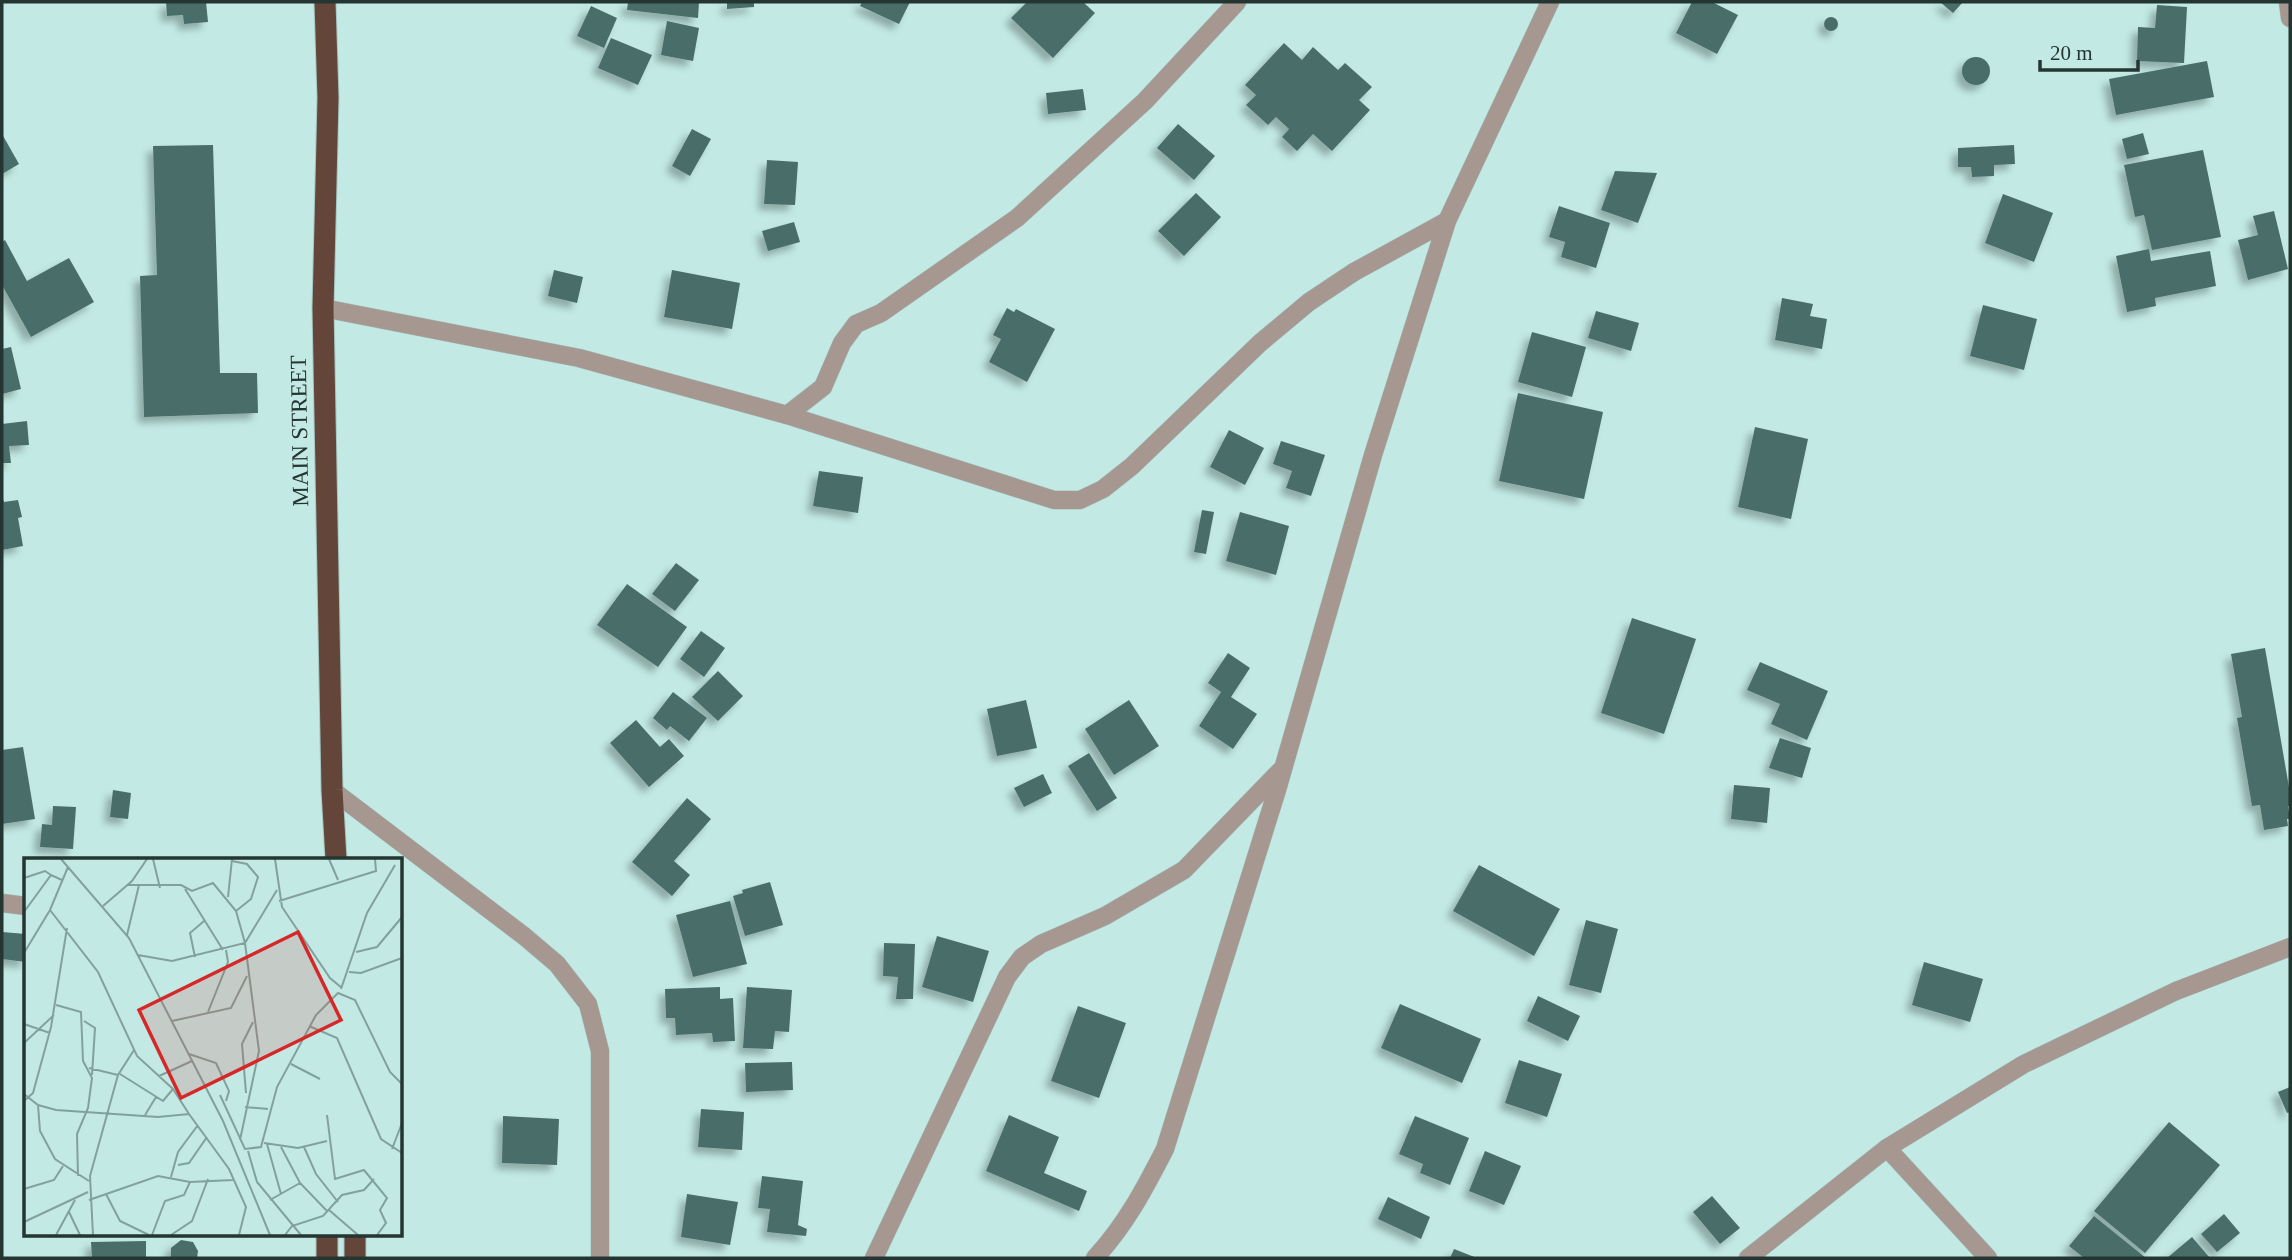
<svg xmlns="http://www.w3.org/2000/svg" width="2292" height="1260" viewBox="0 0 2292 1260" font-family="Georgia,serif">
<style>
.building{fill:#4a6e69;filter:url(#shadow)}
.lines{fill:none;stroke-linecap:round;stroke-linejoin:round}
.minor-casing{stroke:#a3c5c0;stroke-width:19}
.highway-casing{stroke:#a3c5c0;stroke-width:23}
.minor{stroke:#a69790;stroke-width:18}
.highway{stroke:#634639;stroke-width:21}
.labels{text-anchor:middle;stroke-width:7;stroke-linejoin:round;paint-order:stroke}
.street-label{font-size:23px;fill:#253532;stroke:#c2e9e3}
.inset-road{fill:none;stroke:#83a19c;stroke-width:2}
.view{fill:#d62828;fill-opacity:0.15;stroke:#d62828;stroke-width:3.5}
.inset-edge{fill:none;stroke:#253532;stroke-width:3.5}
</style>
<defs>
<filter id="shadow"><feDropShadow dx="-6" dy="6" stdDeviation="3.5" flood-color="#0004"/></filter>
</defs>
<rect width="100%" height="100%" fill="#c2e9e3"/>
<g class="building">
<polygon points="166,2 206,2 208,22 184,24 183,15 167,16"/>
<polygon points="628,2 699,2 698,18 627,10"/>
<polygon points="727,2 754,2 754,7 727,9"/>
<polygon points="862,2 910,2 899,24 860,6"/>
<polygon points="1027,2 1083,2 1095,13 1053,58 1011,18"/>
<polygon points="1692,2 1712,2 1738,15 1717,54 1676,33"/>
<polygon points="1940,2 1963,2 1953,13"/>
<polygon points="2157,5 2187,7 2184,63 2137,61 2138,27 2155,28"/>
<polygon points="591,6 617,18 604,48 577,36"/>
<circle cx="1831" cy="24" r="7"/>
<polygon points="667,21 699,28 693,61 661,55"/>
<polygon points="611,38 652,55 638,85 598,68"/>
<polygon points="1284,43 1302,60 1313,47 1338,70 1345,63 1372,87 1359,100 1370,110 1332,151 1313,134 1297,151 1282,137 1289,129 1276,117 1268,125 1246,105 1256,95 1245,85"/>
<circle cx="1976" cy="71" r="14"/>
<polygon points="2207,61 2214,97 2116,115 2109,79"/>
<polygon points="1083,89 1086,110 1048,114 1046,93"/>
<polygon points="1178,124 1215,156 1194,180 1157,148"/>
<polygon points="692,129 711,139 690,176 672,166"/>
<polygon points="2143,133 2149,154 2127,159 2122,139"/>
<polygon points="2,134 19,164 2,174"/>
<polygon points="213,145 220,373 257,373 258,413 144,417 140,276 157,275 153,146"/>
<polygon points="2014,145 2015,164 1994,165 1994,176 1972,177 1971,167 1958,167 1958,148"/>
<polygon points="2203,150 2221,237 2152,250 2144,215 2135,217 2124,165"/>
<polygon points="767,160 798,162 795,205 764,204"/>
<polygon points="1615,171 1657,173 1638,223 1601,210"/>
<polygon points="1196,193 1221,217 1184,256 1158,231"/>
<polygon points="2003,194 2053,213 2034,262 1985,243"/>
<polygon points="1559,206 1610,223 1596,268 1561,257 1565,242 1549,237"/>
<polygon points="2274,211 2288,269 2248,280 2238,240 2258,235 2253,216"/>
<polygon points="794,222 800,242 768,251 762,231"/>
<polygon points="5,240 27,281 69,258 94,302 31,337 2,285 2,242"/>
<polygon points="2149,249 2151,261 2210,251 2216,286 2155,298 2156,306 2127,312 2116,256"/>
<polygon points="554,270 583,277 577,303 548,296"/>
<polygon points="672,270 740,283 732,329 664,317"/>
<polygon points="1782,298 1813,304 1810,316 1827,319 1822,349 1775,340"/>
<polygon points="1983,305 2037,319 2024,370 1970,356"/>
<polygon points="1007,308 1014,312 1016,309 1055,329 1027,382 989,362 1001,339 993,335"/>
<polygon points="1596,311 1639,323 1631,351 1588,338"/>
<polygon points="1532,332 1586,347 1572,397 1518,382"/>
<polygon points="11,347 21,389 2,394 2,349"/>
<polygon points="1518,393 1603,412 1584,499 1499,481"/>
<polygon points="27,421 29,445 9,446 11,463 2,463 2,424"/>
<polygon points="1755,427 1808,439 1791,519 1738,507"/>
<polygon points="1229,430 1264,448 1245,485 1210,467"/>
<polygon points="1281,441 1325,455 1311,496 1286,488 1292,471 1273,464"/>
<polygon points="819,471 863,477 858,513 813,506"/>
<polygon points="2,497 4,502 18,500 22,517 18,518 23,546 2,550"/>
<polygon points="1202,510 1214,512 1206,554 1194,552"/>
<polygon points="1240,512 1289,526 1276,575 1226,561"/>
<polygon points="676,563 699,580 675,611 652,594"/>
<polygon points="627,584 687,627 658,667 597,625"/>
<polygon points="1632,618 1696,639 1664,734 1601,713"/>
<polygon points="701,631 725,648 704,677 680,659"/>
<polygon points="2265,648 2290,793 2290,806 2288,806 2290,819 2287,819 2288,826 2264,830 2260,805 2252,806 2237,718 2242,717 2231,654"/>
<polygon points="1228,653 1250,668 1231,697 1257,714 1233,749 1199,726 1221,692 1208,683"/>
<polygon points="1760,662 1828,691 1807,740 1771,724 1780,704 1747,690"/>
<polygon points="718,671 743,696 718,721 692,697"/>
<polygon points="673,692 707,718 689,741 670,726 667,730 653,718"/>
<polygon points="1026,700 1037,748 997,756 987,709"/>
<polygon points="1129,700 1159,746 1114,775 1085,729"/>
<polygon points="636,720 660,747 669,739 684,756 649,787 610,743"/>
<polygon points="1780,738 1811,748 1802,778 1769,768"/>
<polygon points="23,747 35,819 2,824 2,750"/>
<polygon points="1089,753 1117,798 1097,811 1068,766"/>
<polygon points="1043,774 1052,793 1024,807 1014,788"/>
<polygon points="1734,785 1770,788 1767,823 1731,819"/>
<polygon points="113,790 131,793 128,819 110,817"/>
<polygon points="687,798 711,819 674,861 690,875 672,896 632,862"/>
<polygon points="53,806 76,807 73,849 40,847 42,824 52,825"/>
<polygon points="1479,865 1560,909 1534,956 1453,911"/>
<polygon points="770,882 783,925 745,936 733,896 743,893 742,890"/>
<polygon points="730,901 747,964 693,977 676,915"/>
<polygon points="1586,920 1618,929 1601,993 1569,985"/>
<polygon points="2,932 26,934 26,962 2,959"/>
<polygon points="937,936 989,951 973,1002 922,987"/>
<polygon points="884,943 915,944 913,999 896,999 898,977 883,976"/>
<polygon points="1924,962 1983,979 1970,1022 1912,1005"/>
<polygon points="720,987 720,999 733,998 735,1041 713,1042 712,1033 676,1035 675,1018 666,1018 665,989"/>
<polygon points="747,987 792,990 789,1032 775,1031 773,1049 743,1048"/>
<polygon points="1538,996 1580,1016 1568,1041 1527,1021"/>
<polygon points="1400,1004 1481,1039 1462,1083 1381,1048"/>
<polygon points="1078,1006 1126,1023 1099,1098 1051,1081"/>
<polygon points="1519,1060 1562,1074 1547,1117 1505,1103"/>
<polygon points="792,1062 793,1090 746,1092 745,1063"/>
<polygon points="2290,1087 2290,1112 2287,1113 2278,1092"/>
<polygon points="701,1109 744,1112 742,1150 698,1147"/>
<polygon points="1009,1115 1059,1137 1044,1173 1087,1191 1079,1211 986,1171"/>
<polygon points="503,1116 559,1119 557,1165 502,1163"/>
<polygon points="1415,1116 1469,1138 1450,1185 1420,1173 1423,1164 1399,1154"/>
<polygon points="2169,1122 2220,1165 2145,1253 2094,1211"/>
<polygon points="1485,1151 1521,1166 1504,1205 1469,1191"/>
<polygon points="762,1176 803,1181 798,1225 807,1229 806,1236 767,1232 770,1209 758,1208"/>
<polygon points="687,1194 738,1202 730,1245 681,1237"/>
<polygon points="1712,1196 1740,1228 1720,1244 1693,1212"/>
<polygon points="1388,1197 1430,1217 1421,1239 1378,1219"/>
<polygon points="2224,1214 2240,1233 2217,1252 2201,1234"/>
<polygon points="2094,1216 2146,1258 2084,1258 2069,1246"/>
<polygon points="2192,1237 2210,1258 2167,1258"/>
<polygon points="181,1240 193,1242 198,1251 197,1258 171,1258 171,1248"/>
<polygon points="146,1241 146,1258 92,1258 91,1242"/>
<polygon points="1454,1249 1477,1258 1450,1258"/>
</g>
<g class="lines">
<g class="minor-casing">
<g id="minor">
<polyline points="2288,2 2290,18"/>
<polyline points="323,308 579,358 787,415 1054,500 1080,500 1103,489 1132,466 1260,343 1309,302 1354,272 1447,221"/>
<polyline points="787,415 823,387 842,343 856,324 881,313 1017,218 1145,101 1237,2"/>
<polyline points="332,790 524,936 557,964 588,1004 600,1051 600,1258"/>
<polyline points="2,903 26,906"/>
<polyline points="1887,1148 1988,1258"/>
<polyline points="874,1258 1007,977 1022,957 1041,944 1105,916 1184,870 1280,771"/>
<path d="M1095,1258C1126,1224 1144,1190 1165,1149L1277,790L1373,455L1447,221L1550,2"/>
<polyline points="1748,1258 1887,1148 2024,1064 2176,991 2290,947"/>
</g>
</g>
<g class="highway-casing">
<g id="highway">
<polyline points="325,2 328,98 323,308 332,790 336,859"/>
<polyline points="327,1234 327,1258"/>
<polyline points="355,1234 355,1258"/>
</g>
</g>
<use href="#minor" class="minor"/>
<use href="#highway" class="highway"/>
</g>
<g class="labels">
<g class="street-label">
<text transform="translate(299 431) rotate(-91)" y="8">MAIN STREET</text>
</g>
</g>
<g transform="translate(24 858)">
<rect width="378" height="378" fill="#c2e9e3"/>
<path class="inset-road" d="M37,1L105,80L199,263L246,377M129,1L136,30M251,1L258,49L306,120L318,130M305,1L314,22M208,3L223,6L234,19L227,41L212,53M0,20L21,13L27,17M104,27H157L168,33L189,25L212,53L221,85L235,193L216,282M161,31L199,92M204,39L208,1M255,43L352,13L351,1M79,48L108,23L123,1M26,52L74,114L113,198L149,231L165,256M0,54L27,17L38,22M103,77L115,27M332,94L353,89L378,59M0,95L26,52L44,9M114,97L148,103L221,85L253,32M171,99L166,75L180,63M325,114L337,115L378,100M317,131L343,55L371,7M32,147L57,154L59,203L68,220L64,250L53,276L54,318M184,154L204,104L202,92M60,163L71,170L68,217M148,163L207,150L223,118M0,166L26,175M285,168L313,180L357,281L378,295M0,185L30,157M165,196L192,205L205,233L202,243M267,206L296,221M65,210L94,217M96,216L139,243L149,231M135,218L168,203M222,235L218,186L229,164M0,236L14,247L32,252L134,259L165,256L205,311L222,349L215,377M196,237L221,291L237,289L253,229L292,157L314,135L331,142L366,214L378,226M0,243L9,235L27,169L43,70M14,247L16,273L31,301L65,323M221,249L244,251M121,257L132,239M303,257L311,321L340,312L363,340L356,352L362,365L353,377M240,285L274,290L303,283M243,286L257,336M257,289L276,325L304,354M280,289L292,316L314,344M368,291L378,265M224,293L233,324L277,377M154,307L165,305L183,279M147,319L154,294L174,267M0,331L30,322L39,308M82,336L96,363L125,377M65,342L134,318L166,324L209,322M246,342L276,325M305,352L334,377M45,354L56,377M0,364L64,334M32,377L51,342M69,377L66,318L94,217L110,192M128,377L141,343L160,337L166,324M147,377L168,363L184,321M261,377L268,368L299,358L318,337L340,332L350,321"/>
<path class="view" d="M274,74L317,162L157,240L115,152Z"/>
<rect width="378" height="378" class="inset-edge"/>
</g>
<rect width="2292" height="1260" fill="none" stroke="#253532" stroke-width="7"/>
<path d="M2040 60v10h98v-10" fill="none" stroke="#253532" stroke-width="3.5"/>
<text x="2050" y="60" font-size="21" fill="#253532" stroke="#c2e9e3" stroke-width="5" paint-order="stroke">20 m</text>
</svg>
